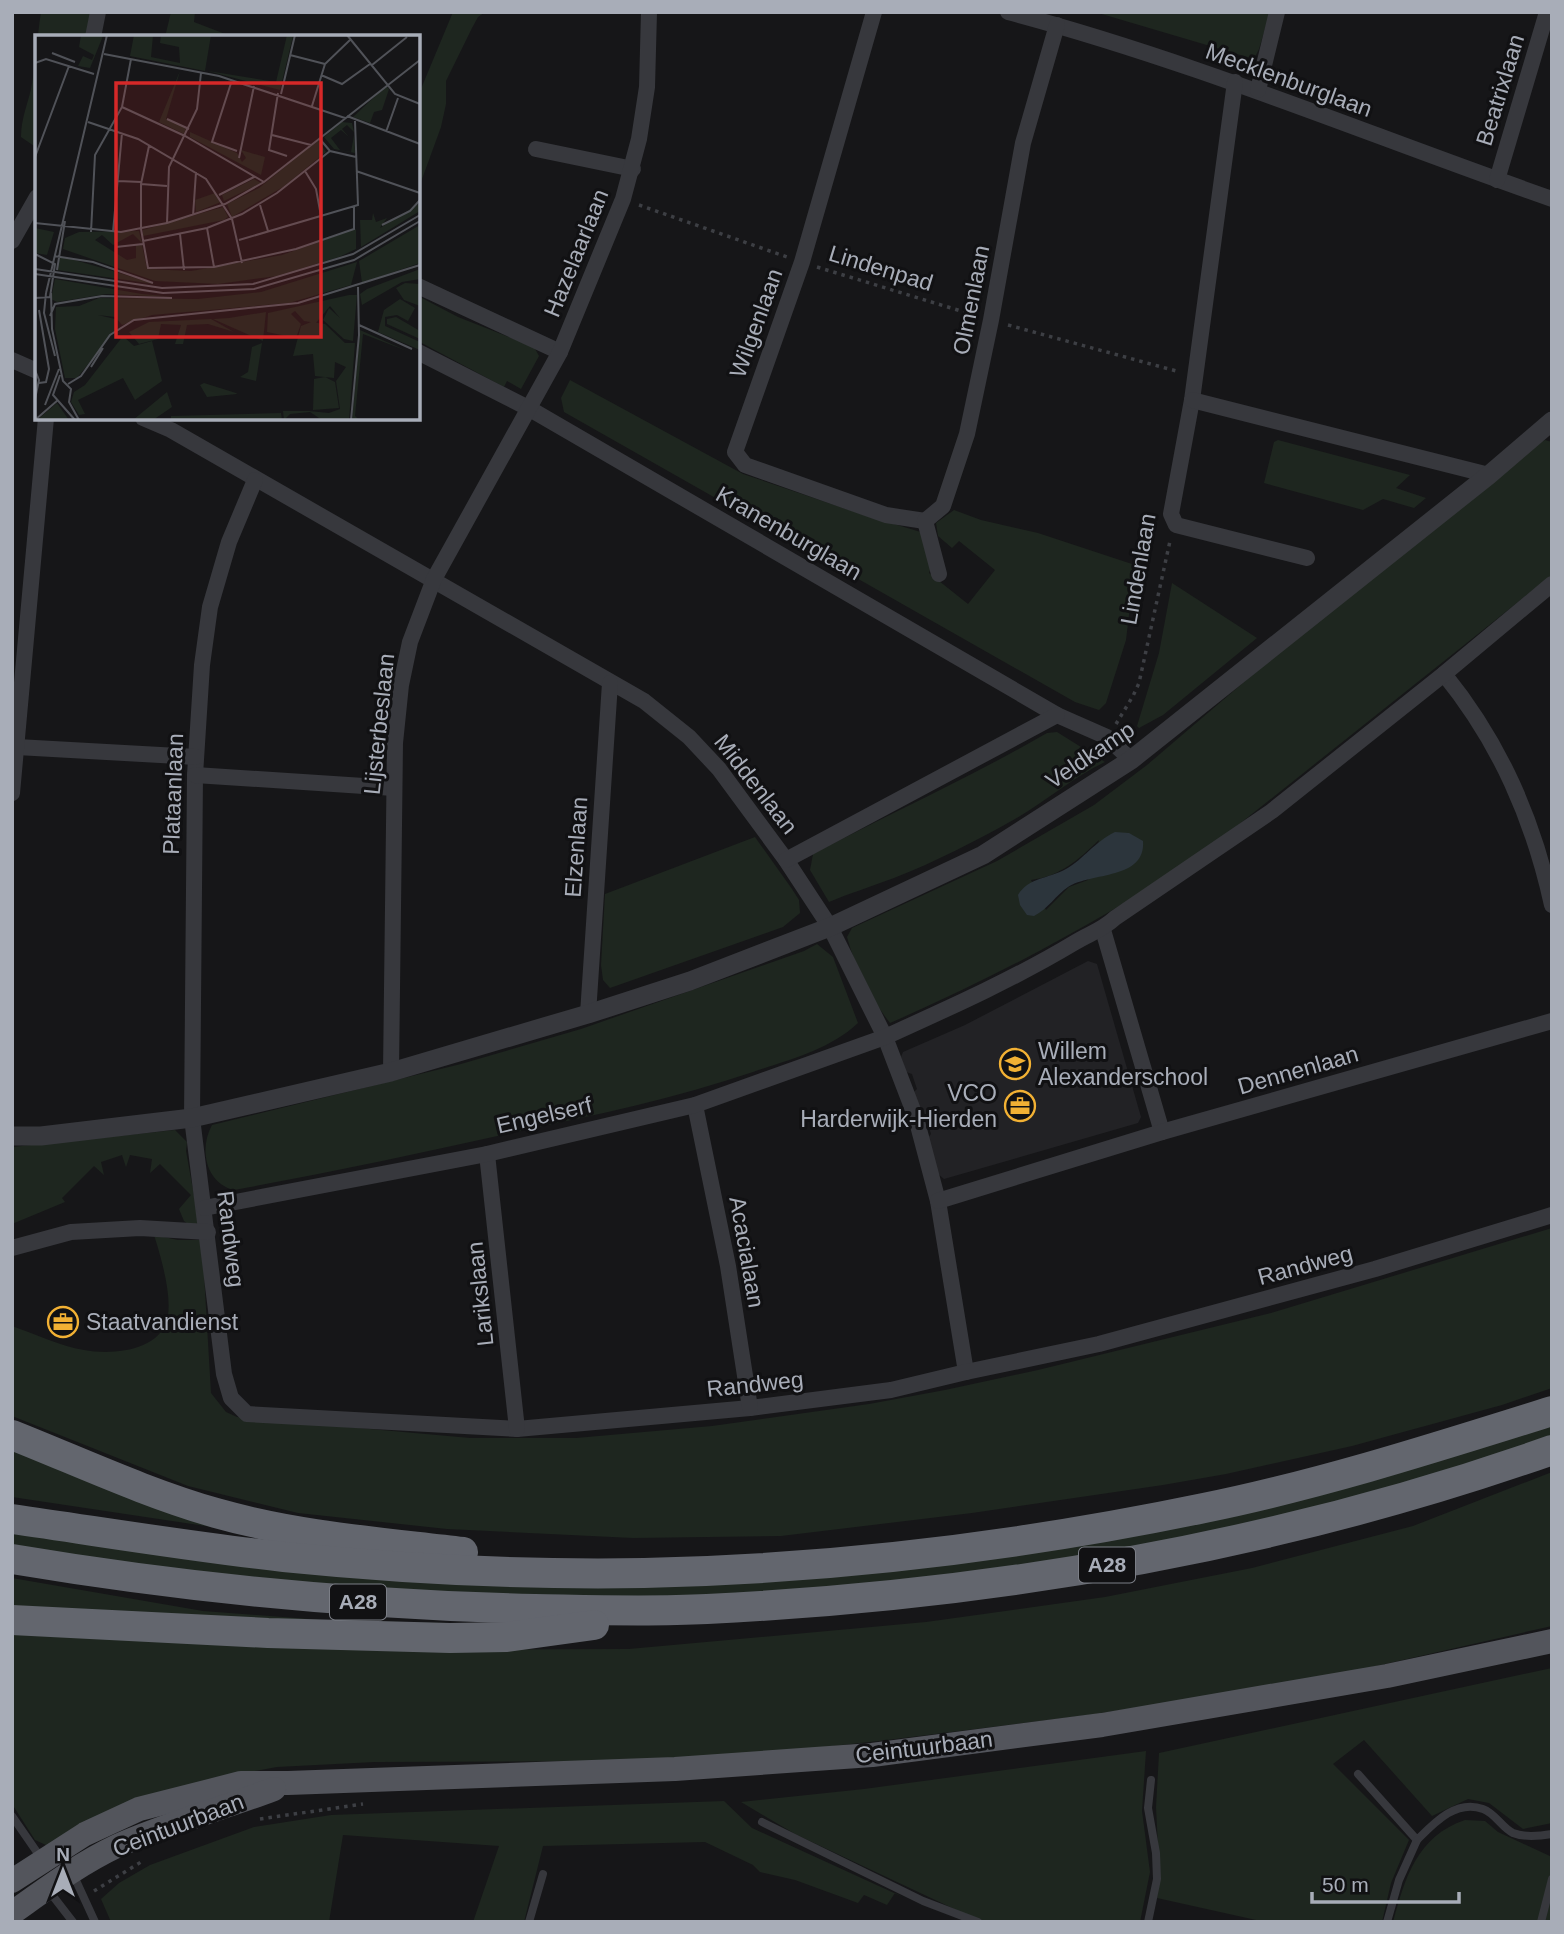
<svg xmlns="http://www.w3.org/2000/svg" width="1564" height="1934" viewBox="0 0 1564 1934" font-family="Helvetica,sans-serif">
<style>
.built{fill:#222225}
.green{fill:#1e261f;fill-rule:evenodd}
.water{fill:#2c353c}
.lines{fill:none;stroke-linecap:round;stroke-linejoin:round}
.path{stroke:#3d3f44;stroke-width:3.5;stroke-dasharray:3.5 5;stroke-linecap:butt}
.service{stroke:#37383d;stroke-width:8}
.minor{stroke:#37383d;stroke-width:16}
.tertiary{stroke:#37383d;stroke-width:19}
.primary{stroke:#53555c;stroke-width:24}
.motorway{stroke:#63666e;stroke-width:30}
.labels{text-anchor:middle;stroke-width:6;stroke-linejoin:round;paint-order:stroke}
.shield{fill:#111113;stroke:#7b7e86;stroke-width:2}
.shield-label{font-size:21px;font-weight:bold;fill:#a8adb8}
.street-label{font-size:23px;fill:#a8adb8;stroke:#111113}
.poi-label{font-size:23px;fill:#a8adb8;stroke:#111113;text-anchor:start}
.inset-road{fill:none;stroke:#505258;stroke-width:2}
.view{fill:#d62828;fill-opacity:0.15;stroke:#d62828;stroke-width:3.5}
.inset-edge{fill:none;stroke:#a8adb8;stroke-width:3.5}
</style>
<rect width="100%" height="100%" fill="#161618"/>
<polygon class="built" points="1088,961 1097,964 1141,1117 1138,1123 944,1179 937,1173 927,1139 931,1134 923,1108 918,1108 913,1093 917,1089 912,1074 906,1072 901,1057 903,1052 965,1025"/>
<g class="green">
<path d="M41,12H97L91,37H37V148L21,137C21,119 27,106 31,89C36,64 37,37 41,12Z"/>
<polygon points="171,12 195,12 194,22 233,37 165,37"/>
<polygon points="453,12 485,12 478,17 472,28 446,81 446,104 441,127 418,190 418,96"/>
<polygon points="1095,12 1270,12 1259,49 1254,59"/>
<polygon points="418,296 458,317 534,347 539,356 521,389 507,381 504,387 418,341"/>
<polygon points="570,380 743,474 864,515 924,533 933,562 929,573 968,604 995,570 959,541 952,548 938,536 936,523 954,510 981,520 1038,533 1135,565 1126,640 1106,703 1099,710 1075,702 564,412 561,398"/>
<polygon points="1278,440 1410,475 1396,488 1426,498 1414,508 1383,499 1363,510 1264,483 1274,442"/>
<path d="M1545,440L1552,442V575L1198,857C1100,921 998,976 890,1023C871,999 855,967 847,937L852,928L997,861L1094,805L1147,765L1264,665L1529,449ZM1099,840L1088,880L1069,887L1046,910L1031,880C1061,876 1078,860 1099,840Z"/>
<polygon points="1172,583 1257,638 1163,715 1139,728 1137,726 1159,653"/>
<path d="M1057,732L1105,762C1073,777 1045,802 1015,819C976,841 935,862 894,878C873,886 850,893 829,902L810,870L813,854C891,813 971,777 1047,733Z"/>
<polygon points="755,837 792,889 799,900 800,913 783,927 610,988 603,980 601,965 605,894"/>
<path d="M817,944L833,957L858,1023C829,1050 791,1059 753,1072C676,1098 596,1115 516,1132C422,1153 328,1173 234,1190C205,1183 199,1148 212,1125L461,1064L581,1029L804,951Z"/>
<polygon points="175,1130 187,1142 186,1151 199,1223 191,1226 184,1221 179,1209 191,1195 160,1164 150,1173 152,1159 130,1155 126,1167 122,1155 101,1162 104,1175 94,1166 62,1198 65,1202 12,1224 12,1147"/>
<path d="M1552,1228V1388L1502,1405L1352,1446L1226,1474L1163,1485L972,1513L781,1536L633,1538L447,1529L298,1513L188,1486L12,1416V1326C35,1334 60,1346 84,1350C110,1355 158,1352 167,1320C173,1298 161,1257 154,1235L178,1240H202L211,1393L226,1412L237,1417L470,1438H576L712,1426L869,1404L945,1390L1038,1370L1271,1313Z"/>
<polygon points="1552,1421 1552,1439 1377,1495 1223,1532 1025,1567 854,1588 662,1597 487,1596 300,1585 12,1547 12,1533 220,1562 946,1564"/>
<polygon points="12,1443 252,1533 12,1497"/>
<polygon points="1552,1472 1552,1626 1319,1679 1096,1714 879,1741 796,1750 631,1761 375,1762 277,1767 219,1778 48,1846 35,1840 12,1804 12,1631 401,1650 629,1649 926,1622 1105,1597 1252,1568 1413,1526"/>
<polygon points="12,1578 203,1611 322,1620 449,1623 450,1631 12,1614"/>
<polygon points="1552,1668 1552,1823 1523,1829 1489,1803 1468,1799 1432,1816 1364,1740 1333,1764 1409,1840 1391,1883 1382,1922 1265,1922 1157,1898 1159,1866 1156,1807 1159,1753"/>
<polygon points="1146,1751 1142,1811 1150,1872 1140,1922 987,1922 965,1914 795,1834 741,1802 864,1789"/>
<polygon points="724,1801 752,1828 905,1898 895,1893 887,1905 864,1895 858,1903 795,1880 760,1872 753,1865 705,1842 543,1846 524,1922 473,1922 499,1846 343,1835 329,1922 111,1922 101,1899 119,1883 150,1865 254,1827 331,1815"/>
<path d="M1465,1820L1485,1821L1498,1832L1552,1857V1922H1393C1405,1878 1417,1836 1465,1820Z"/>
</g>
<path class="water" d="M1115,832L1129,833L1143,841C1146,880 1091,872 1068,887C1056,895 1048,909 1034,916L1027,915L1020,905L1018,895C1029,877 1048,879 1066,869C1085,858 1093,843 1115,832Z"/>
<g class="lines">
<g class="path">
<polyline points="639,205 787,257"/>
<polyline points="817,267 974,315"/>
<polyline points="1008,325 1180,372"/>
<polyline points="1116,724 1133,696 1139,683 1170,541"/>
<polyline points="260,1819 363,1804"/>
<polyline points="94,1891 141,1862"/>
</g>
<g class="service">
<path d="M1358,1774L1417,1840C1434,1823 1456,1799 1483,1809C1495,1813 1502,1828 1513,1833C1525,1838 1540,1836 1552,1834"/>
<polyline points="12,1816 41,1858"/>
<polyline points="762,1822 923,1901 978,1922"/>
<polyline points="73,1874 95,1922"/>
<polyline points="49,1891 73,1922"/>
<polyline points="529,1922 543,1874"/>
<polyline points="1148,1922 1157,1879 1156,1853 1148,1808 1151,1780"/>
<polyline points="1387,1922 1399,1880 1417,1840"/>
<polyline points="1541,1922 1552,1879"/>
</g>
<g class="minor">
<polyline points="874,12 802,262 735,452 745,465 886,515 925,521"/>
<path d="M1008,12C1194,61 1371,136 1552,199"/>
<polyline points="93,37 98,12"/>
<polyline points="1235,82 1192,400 1171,514 1176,525 1307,558"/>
<polyline points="1258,90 1277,12"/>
<polyline points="536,149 633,169"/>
<polyline points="1497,180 1547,12"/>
<polyline points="12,241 37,197"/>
<polyline points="418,286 560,352"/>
<polyline points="418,352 530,409 1057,715 1107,737 1131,760"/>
<polyline points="12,360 37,371"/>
<polyline points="1192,400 1489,475"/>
<polyline points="143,418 171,430 644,701 689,737 719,769 786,860 830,927 885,1037 916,1118 938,1201 966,1372"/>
<polyline points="255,480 229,542 210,607 202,665 195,775 192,1118 224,1374 231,1398 247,1414 517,1429 750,1408 891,1390 966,1372 1099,1344 1375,1269 1552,1215"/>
<polyline points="939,574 925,521 943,506 967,434 991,320 1023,143 1057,25"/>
<path d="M1444,674C1500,743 1533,819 1552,905"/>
<polyline points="17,747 196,757"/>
<polyline points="195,775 394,788"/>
<polyline points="12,793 46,418"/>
<polyline points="786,860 1057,715"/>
<polyline points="1103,930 1162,1132"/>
<polyline points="588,1014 610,683"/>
<polyline points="391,1072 395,743 401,685 410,642 434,579 560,352 623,199 639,139 647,87 649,12"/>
<polyline points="695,1105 728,1266 750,1408"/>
<polyline points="487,1154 517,1429"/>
<polyline points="938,1201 1162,1132 1552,1021"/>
<path d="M204,1208L487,1154L695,1105L885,1037C949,1008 1014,979 1074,943C1090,933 1101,931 1115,918L1272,811L1444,674L1552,584"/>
<polyline points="12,1248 71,1232 140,1228 208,1232"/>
</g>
<polyline class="tertiary" points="12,1136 41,1136 192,1118 391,1072 588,1014 690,981 830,927 983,855 1131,760 1489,475 1552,421"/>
<g class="primary">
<polyline points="12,1881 85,1834 139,1809 241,1783 288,1783 675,1769 872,1755 1102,1725 1387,1676 1552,1641"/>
<path d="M12,1913C46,1889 79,1864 117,1846C168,1823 222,1809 274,1789"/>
</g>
<g class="motorway">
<path d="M12,1435C80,1462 146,1493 216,1513C297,1536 380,1542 463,1552"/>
<path d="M12,1519C103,1532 193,1547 284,1557C403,1569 524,1575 644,1573C832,1569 1021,1546 1204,1508C1322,1484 1437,1447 1552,1411"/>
<path d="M12,1559C185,1588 360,1605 535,1609C592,1610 650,1612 707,1609C995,1595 1280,1546 1552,1450"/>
<polyline points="12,1620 268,1633 450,1638 507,1637 594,1625"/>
</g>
</g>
<defs>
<g id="school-ring" transform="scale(1.575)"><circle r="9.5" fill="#111113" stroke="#f2b134" stroke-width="1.5"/><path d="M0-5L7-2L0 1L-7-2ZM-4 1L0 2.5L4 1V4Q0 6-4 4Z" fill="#f2b134"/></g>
<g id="office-ring" transform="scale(1.575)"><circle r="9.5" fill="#111113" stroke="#f2b134" stroke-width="1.5"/><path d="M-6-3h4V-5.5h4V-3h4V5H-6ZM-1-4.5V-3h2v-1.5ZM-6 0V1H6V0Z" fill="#f2b134"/></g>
</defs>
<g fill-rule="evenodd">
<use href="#school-ring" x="1015" y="1064"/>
<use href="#office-ring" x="1020" y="1106"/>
<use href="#office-ring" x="63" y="1322"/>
</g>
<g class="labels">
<g class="shield">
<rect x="1079" y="1547.5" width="56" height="35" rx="5"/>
<rect x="330" y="1584.5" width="56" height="35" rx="5"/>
</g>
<g class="shield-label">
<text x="1107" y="1572">A28</text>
<text x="358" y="1609">A28</text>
</g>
<g class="street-label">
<text transform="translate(1289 80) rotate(20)" y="8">Mecklenburglaan</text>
<text transform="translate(1500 90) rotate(-73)" y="8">Beatrixlaan</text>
<text transform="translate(576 253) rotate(-68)" y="8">Hazelaarlaan</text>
<text transform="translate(881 268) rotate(17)" y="8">Lindenpad</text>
<text transform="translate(971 300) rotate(-79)" y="8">Olmenlaan</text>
<text transform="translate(756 323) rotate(-70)" y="8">Wilgenlaan</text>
<text transform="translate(789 533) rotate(30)" y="8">Kranenburglaan</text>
<text transform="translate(1138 569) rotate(-80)" y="8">Lindenlaan</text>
<text transform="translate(379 724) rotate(-84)" y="8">Lijsterbeslaan</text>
<text transform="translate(1090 755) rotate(-34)" y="8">Veldkamp</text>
<text transform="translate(756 784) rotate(52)" y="8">Middenlaan</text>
<text transform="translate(173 794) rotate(-88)" y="8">Plataanlaan</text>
<text transform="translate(576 847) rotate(-86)" y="8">Elzenlaan</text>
<text transform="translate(1298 1070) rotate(-16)" y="8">Dennenlaan</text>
<text transform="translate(544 1115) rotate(-13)" y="8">Engelserf</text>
<text transform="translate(231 1239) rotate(83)" y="8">Randweg</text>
<text transform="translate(747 1252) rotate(80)" y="8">Acacialaan</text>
<text transform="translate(1305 1265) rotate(-15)" y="8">Randweg</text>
<text transform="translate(480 1294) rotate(-96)" y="8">Larikslaan</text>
<text transform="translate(755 1384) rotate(-6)" y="8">Randweg</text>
<text transform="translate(924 1747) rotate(-7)" y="8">Ceintuurbaan</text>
<text transform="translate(178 1825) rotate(-21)" y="8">Ceintuurbaan</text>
</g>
<g class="poi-label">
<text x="1038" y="1059">Willem<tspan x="1038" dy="26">Alexanderschool</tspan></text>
<text x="997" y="1101" text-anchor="end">VCO<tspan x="997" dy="26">Harderwijk-Hierden</tspan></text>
<text x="86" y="1330">Staatvandienst</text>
</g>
</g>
<g transform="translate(35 35)">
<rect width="385" height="385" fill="#161618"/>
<path d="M46,0L68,1L55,33L43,31L48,21L57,25L59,20L44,12ZM99,0H118L116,22L145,28L144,12L125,8L126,0H176L170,36L95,21ZM252,0L258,1L245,55L173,36L241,47ZM145,36L131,84L151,93L149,99L124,87ZM351,51L354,54L347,75L339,77L335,88L318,82ZM307,87L317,88L319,97L312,90L307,94L314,102L306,95L296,103L305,115L316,117L319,100L320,118L299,114L289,102ZM155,97L202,118L207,127L211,123L206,115L230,122L226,140L155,102ZM283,105L291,117L248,152L197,182L192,169L224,153ZM219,144L226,148L189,166L187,160ZM180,158L186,167L161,177L160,165ZM385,168V176L326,212L325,185H337L338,178L341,187L352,183L345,193ZM188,172L193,182L189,185L108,201V195ZM385,190V228L327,248L324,226ZM0,193L19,197L12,220L0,218ZM321,194V214L304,222L242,241L183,249L120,246L28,214L30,203L44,197L104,196L107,208L98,199L78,210L67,200L60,205L92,225L101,223V210H107L112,234L156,236L247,220ZM25,221L78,236L119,249L22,235ZM322,227L316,250L254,268L117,280L87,290L80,282L63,280L80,284L83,292L42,343H30L20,294L21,272L44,271L64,263L163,264L226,257ZM385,234V244L367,247L327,270L325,259L332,254ZM20,244L107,259L140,262L71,259L22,267L16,264ZM370,248L385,249V271L369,265L361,253ZM314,260H322L318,306L309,304L288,285L294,273L305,283L295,271L281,288L269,286L260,276L256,279L266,289L261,303L232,297L233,278ZM365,264L380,273L373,286L362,280L350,282V291L385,307V315L343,297L349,275ZM231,277L228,306L178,284L194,283ZM361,282L385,296V304L352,289V284ZM176,284L199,297L173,289L152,290L148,309H140L146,290L126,289L123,304L104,309L94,297L114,287ZM276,287L290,289L310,308H320L314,385H287L275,377L255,379L249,385L248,376H274L294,378L305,374L301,346L311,332L300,327L299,343L280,341L278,319L258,321L266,291ZM325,295L372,316L328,299L320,381L324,385H317ZM88,301L99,311L117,306L127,346L100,365L88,343L43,365L50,379L44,380L36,367L39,357L50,350ZM227,308L221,346L205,342L213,337L217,312ZM290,342L300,347L304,373L278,375L279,344ZM169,348L201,358L202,359L172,362L165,350ZM132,357L137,372L118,385H98ZM22,368L34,385H2ZM246,378L247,385L136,384V381Z" fill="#1e261f"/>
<path class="inset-road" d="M312,0L360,59L385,69M17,18L40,27M69,19L184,41L310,83M255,20L290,29M0,28L11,24L59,39M337,30L372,2M286,40L307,49L335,29M197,45L177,107L202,116M243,58L234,115L252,121M246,59L260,0M277,71L290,29L316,4M87,72L150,101L229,147M312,81L385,109M132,84L154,94M53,87L103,104L171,144L197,184L207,228M351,97L363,63M237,100L276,110M284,103L295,116L321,122M114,111L106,149V194L113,233L179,232L261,214L319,194V172M0,122L34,31M204,123L219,51M270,136L281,154L286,181M321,136L385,158M83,146L106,147M106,149L132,151M184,160L219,142M225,170L233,196M158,181L161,137M0,188L86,197L132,188L190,169L229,147L385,25M132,188L134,132L162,74L166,38M347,190L375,176L385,165M172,193L179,232M56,197L60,120L87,72L96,24M78,197L87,98M145,199L149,235M204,205L323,170L320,86M108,206L172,193L207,179L242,158L295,116M81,212L108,209M0,219L20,229L15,262L0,263M19,221L58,227L118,248M0,234L127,253L218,249L318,219L385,180M22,235L30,186M0,239L128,258L219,254L319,225L385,186M11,258L72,0M11,258L9,278L20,321M16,258L17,294L28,346L36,354L34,367L44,385M4,275L14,334L11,347L4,348M15,281L20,269L67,261L137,263M324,290L377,314M56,332L68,313M0,335L4,345L0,364M25,340L18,360L40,385M33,349L46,341L75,300L99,285L263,268L385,230M10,370L24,334M0,385L23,365M316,385L324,300L323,252"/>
<path class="view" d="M81,48H286V302H81Z"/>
<rect width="385" height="385" class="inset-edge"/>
</g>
<rect width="1564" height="1934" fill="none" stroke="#a8adb8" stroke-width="28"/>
<g transform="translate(63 1871)" stroke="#111113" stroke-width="5" paint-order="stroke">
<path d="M0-5L12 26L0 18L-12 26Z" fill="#a8adb8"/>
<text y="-10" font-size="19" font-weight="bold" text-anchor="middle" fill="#a8adb8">N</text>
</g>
<path d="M1312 1892v10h147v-10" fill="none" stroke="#a8adb8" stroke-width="3.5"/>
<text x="1322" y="1892" font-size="21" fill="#a8adb8" stroke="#111113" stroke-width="5" paint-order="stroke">50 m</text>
</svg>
